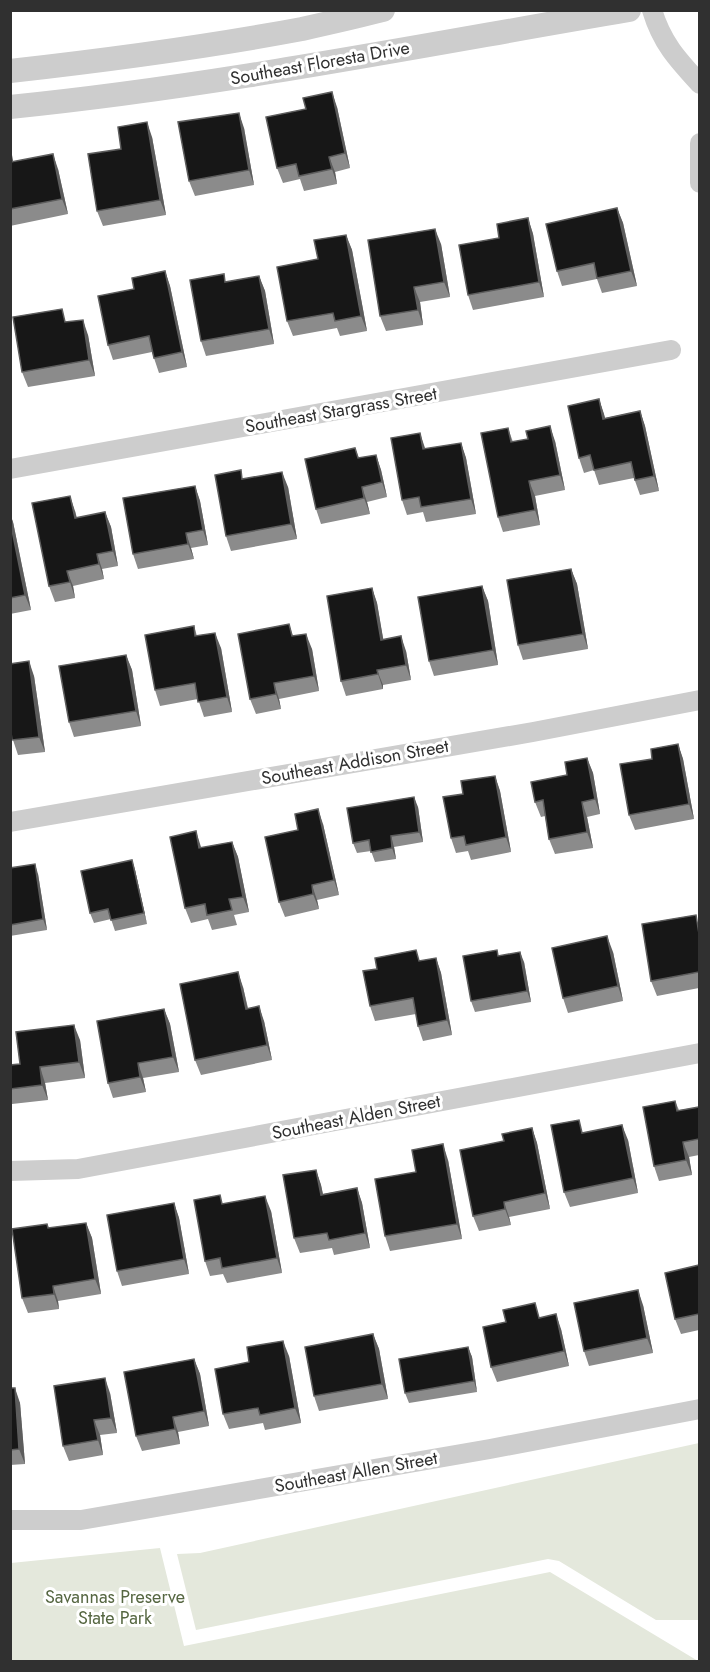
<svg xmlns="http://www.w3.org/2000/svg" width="710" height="1672" viewBox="0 0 710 1672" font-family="Jost,sans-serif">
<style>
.green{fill:#e4e8dc}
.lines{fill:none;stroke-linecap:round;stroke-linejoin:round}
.minor{stroke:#cdcdcd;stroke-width:20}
.tertiary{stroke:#cdcdcd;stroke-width:24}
.wall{fill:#8b8b8b}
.shaded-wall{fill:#5d5d5d}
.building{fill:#171717;stroke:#5d5d5d;stroke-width:1.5}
.labels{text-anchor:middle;stroke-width:6;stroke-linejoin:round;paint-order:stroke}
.street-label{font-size:18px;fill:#303030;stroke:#fff}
.park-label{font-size:18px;fill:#566742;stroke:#fff}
</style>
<rect width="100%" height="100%" fill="#fff"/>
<g class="green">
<polygon points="699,1443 699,1620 656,1620 559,1561 548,1559 196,1630 177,1554 200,1553"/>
<polygon points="160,1548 184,1646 550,1572 698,1661 11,1661 11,1563"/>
</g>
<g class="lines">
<g class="minor">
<path d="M652,10C662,43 677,59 700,84"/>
<polyline points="700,143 700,183"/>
<polyline points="10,469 671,350"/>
<polyline points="10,822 533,732 700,700"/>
<polyline points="10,1171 78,1169 700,1053"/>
<polyline points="10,1520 81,1520 490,1449 700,1409"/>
</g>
<g class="tertiary">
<path d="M10,71C108,60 206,47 302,29C329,23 356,17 383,10"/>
<path d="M10,107C218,86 423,45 629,10"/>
</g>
</g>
<g class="wall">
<polygon points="337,107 350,168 335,172 337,184 304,191 300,179 283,183 277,168 306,109"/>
<polygon points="244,128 254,185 195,196 189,181"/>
<polygon points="152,137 166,215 103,226 97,211 121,149"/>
<polygon points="10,152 13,162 58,169 68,214 10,226"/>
<polygon points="617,208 623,223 637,286 602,293 597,279 562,286 557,271"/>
<polygon points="528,218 533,234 544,297 473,310 468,295 499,238"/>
<polygon points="346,235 352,250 367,331 340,336 337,328 293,336 287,321 318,259"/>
<polygon points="441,244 450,297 420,302 423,325 386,331 380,316"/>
<polygon points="165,271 170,286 187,367 159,373 152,352 113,360 108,345 134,289"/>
<polygon points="259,276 265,291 274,344 206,356 201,341 226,282"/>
<polygon points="67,322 88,335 95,376 28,387 22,372"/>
<polygon points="599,399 605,418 640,411 645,426 659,491 640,495 634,478 599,485 594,470 584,473 579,458"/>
<polygon points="508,428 513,442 555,441 565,490 535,496 540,525 503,532 498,517"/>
<polygon points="461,443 466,458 476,514 426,522 423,512 407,515 402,500 426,449"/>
<polygon points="355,448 359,458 376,455 381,470 387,497 367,502 370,514 321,524 316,509"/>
<polygon points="244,479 288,487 297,539 231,551 226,536"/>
<polygon points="195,486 200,501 208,545 191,548 194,559 138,569 133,554"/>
<polygon points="75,511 77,518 105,512 111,527 118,566 102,569 104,579 73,586 75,598 55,602 49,586"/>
<polygon points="10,514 13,522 31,610 10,614"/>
<polygon points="571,569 577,584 588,649 523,660 518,645"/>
<polygon points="482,586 488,601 498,665 434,676 429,661"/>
<polygon points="372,588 377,603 383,639 406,651 411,680 383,685 383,689 346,696 341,681"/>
<polygon points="289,624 293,636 312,649 319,691 279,699 281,709 256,714 250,699"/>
<polygon points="194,626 197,636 221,648 232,712 204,717 198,699 160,706 155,690"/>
<polygon points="126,655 132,670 141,726 74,737 69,722"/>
<polygon points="10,664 34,676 45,752 18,755 12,737 10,737"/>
<polygon points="678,744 683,759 694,819 635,830 629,815 652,759"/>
<polygon points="587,758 593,773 600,814 587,817 593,848 555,854 549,839 545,816 541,817 535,802"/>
<polygon points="495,776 500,791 511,852 471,860 468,851 456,853 451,838 463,794"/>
<polygon points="418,807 423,842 394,847 396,859 375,862 371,851 357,853 353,843"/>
<polygon points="323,824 339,895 317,900 319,909 285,917 279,902"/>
<polygon points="232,842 238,857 249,912 234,915 237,925 212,930 208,919 191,923 185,908 201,848"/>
<polygon points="132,860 135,870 147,924 115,931 111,919 94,923 90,913"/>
<polygon points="10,868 38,874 47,930 10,936"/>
<polygon points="699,924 699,988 657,996 651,981"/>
<polygon points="613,952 623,1001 568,1013 563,998"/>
<polygon points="499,956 524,962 531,1002 475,1012 471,1001"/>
<polygon points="436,958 441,973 452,1035 423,1041 418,1026 416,1014 375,1021 370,1006 420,961"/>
<polygon points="243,987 248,1008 264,1021 272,1060 201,1075 195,1060"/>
<polygon points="164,1009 170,1024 179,1072 143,1078 146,1092 113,1098 108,1083"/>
<polygon points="80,1040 85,1078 45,1083 48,1100 12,1104 10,1099 10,1065 20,1064"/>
<polygon points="675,1101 679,1110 699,1107 699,1155 689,1157 692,1175 659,1181 654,1166"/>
<polygon points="532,1128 537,1143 550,1209 509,1217 511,1225 479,1231 473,1216 504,1141"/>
<polygon points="583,1133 628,1140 638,1193 570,1207 564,1192"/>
<polygon points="448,1160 462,1239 390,1251 385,1236 416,1172"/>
<polygon points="316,1170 321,1185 323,1194 357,1188 362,1203 370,1248 334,1255 332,1248 300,1253 294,1238"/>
<polygon points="174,1203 179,1218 189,1274 122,1286 117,1271"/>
<polygon points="223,1203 271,1211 282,1273 227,1283 223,1274 210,1276 205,1261"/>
<polygon points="86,1223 92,1238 101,1294 58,1301 59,1309 28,1313 22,1298 47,1224 49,1228"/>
<polygon points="699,1265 699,1330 681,1334 675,1319"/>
<polygon points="643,1305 653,1353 589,1366 584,1351"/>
<polygon points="541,1318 561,1329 569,1366 497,1382 491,1367"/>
<polygon points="373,1334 379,1349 388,1399 319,1411 314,1396"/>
<polygon points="468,1347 472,1357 477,1392 409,1403 405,1393"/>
<polygon points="289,1356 301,1423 265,1430 263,1423 229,1429 223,1414"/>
<polygon points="194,1359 200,1374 209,1426 178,1432 180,1444 142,1451 136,1436"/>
<polygon points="10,1388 20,1403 25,1464 10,1465"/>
<polygon points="110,1393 117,1433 100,1435 103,1455 69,1461 63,1446"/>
</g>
<g class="shaded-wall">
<polygon points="332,92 337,107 350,168 345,153"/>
<polygon points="239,113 244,128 254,185 249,170"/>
<polygon points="147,122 152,137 166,215 160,200"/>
<polygon points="10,152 12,155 16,177 11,162"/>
<polygon points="53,154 58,169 68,214 62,199"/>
<polygon points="329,157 335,172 337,184 332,169"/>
<polygon points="617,208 623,223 637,286 631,271"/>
<polygon points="528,218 533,234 544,297 539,282"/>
<polygon points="435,229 441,244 450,297 444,282"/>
<polygon points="346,235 352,250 367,331 361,316"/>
<polygon points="165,271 170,286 187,367 182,352"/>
<polygon points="259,276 265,291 274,344 269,329"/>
<polygon points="414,287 420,302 423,325 418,310"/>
<polygon points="83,320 88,335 95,376 89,360"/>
<polygon points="599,399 604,414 609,434 603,419"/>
<polygon points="640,411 645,426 659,491 654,476"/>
<polygon points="550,426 555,441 565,490 560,475"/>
<polygon points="420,433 425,448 429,465 423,449"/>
<polygon points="461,443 466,458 476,514 471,499"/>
<polygon points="376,455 381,470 387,497 382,482"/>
<polygon points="282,472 288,487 297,539 291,524"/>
<polygon points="529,481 535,496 540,525 535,510"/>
<polygon points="195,486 200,501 208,545 203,530"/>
<polygon points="362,487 367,502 370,514 364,498"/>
<polygon points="70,496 75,511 80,533 75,518"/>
<polygon points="105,512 111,527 118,566 113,551"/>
<polygon points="10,514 13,522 31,610 25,595 10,520"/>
<polygon points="186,533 191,548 194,559 188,544"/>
<polygon points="97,554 102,569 104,579 99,564"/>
<polygon points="571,569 577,584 588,649 583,634"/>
<polygon points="67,571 73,586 75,598 70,582"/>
<polygon points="482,586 488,601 498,665 493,650"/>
<polygon points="372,588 377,603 386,655 381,640"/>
<polygon points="215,633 221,648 232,712 227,697"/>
<polygon points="306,634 312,649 319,691 314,676"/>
<polygon points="401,636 406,651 411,680 406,665"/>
<polygon points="126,655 132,670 141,726 136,711"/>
<polygon points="29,661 34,676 45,752 39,737"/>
<polygon points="377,670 383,685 383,689 378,674"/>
<polygon points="274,683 279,699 281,709 276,694"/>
<polygon points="678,744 683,759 694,819 689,804"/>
<polygon points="587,758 593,773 600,814 595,799"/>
<polygon points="495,776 500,791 511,852 506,837"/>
<polygon points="414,797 418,807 423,842 419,832"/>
<polygon points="582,802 587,817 593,848 587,832"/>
<polygon points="318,809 323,824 339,895 334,880"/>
<polygon points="196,831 201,847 205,863 199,848"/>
<polygon points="391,836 394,847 396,859 392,848"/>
<polygon points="232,842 238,857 249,912 243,897"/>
<polygon points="132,860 135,870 147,924 144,913"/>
<polygon points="35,864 38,874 47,930 43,919"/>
<polygon points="312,885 317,900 319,909 313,894"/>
<polygon points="607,936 613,952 623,1001 618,986"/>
<polygon points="520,952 524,962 531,1002 527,991"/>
<polygon points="436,958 441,973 452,1035 447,1020"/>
<polygon points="238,972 243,987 251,1024 246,1009"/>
<polygon points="259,1006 264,1021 272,1060 267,1045"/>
<polygon points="164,1009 170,1024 179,1072 173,1057"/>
<polygon points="74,1025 80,1040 85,1078 79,1062"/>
<polygon points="138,1063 143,1078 146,1092 140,1077"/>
<polygon points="40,1067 45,1083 48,1100 42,1085"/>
<polygon points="622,1125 628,1140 638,1193 633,1178"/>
<polygon points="532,1128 537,1143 550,1209 545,1193"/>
<polygon points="683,1142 689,1157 692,1175 686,1160"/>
<polygon points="443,1144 448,1160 462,1239 457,1224"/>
<polygon points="316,1170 321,1185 326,1210 321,1195"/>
<polygon points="357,1188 362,1203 370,1248 365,1233"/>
<polygon points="265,1196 271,1211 282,1273 277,1258"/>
<polygon points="504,1202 509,1217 511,1225 505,1209"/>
<polygon points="174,1203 179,1218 189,1274 184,1259"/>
<polygon points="86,1223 92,1238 101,1294 95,1279"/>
<polygon points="53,1286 58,1301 59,1309 54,1294"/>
<polygon points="638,1290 643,1305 653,1353 647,1338"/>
<polygon points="556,1314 561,1329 569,1366 564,1351"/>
<polygon points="373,1334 379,1349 388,1399 382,1384"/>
<polygon points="283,1341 289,1356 301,1423 295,1408"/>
<polygon points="468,1347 472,1357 477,1392 474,1381"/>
<polygon points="194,1359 200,1374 209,1426 204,1411"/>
<polygon points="105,1378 110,1393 117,1433 111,1418"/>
<polygon points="15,1388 20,1403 25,1464 19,1449"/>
<polygon points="173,1417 178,1432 180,1444 175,1429"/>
<polygon points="94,1420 100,1435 103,1455 98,1440"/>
</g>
<g class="building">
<polygon points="332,92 345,153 329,157 332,169 299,176 296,164 277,168 266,117 306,109 303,98"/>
<polygon points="239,113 249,170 189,181 178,122"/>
<polygon points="147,122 160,200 97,211 88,154 121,149 118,127"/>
<polygon points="53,154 62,199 10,209 10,161 11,162"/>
<polygon points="617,208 631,271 597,278 594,263 557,271 546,224"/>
<polygon points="528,218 539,282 468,295 459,245 499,238 497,224"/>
<polygon points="435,229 444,282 414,287 418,310 380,316 368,240"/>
<polygon points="346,235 361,316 335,321 333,313 287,321 277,267 318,259 314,240"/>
<polygon points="165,271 182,352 154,358 149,336 108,345 98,296 134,289 132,278"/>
<polygon points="224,274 225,282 259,276 269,329 201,341 190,280"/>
<polygon points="62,309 65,322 83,320 89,360 22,372 13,317"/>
<polygon points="599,399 603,419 640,411 654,476 635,480 631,462 594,470 590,455 579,458 568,406"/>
<polygon points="550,426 560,475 529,481 535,510 498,517 481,433 508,428 511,442 528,439 526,431"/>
<polygon points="420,433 423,449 461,443 471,499 421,507 419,497 402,500 391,438"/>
<polygon points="355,448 358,458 376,455 382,482 362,487 364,498 316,509 305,459"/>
<polygon points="241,470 242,479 282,472 291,524 226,536 215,475"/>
<polygon points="195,486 203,530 186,533 188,544 133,554 123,498"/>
<polygon points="70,496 75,518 105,512 113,551 97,554 99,564 67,571 70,582 49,586 32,503"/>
<polygon points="10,520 25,595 10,598"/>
<polygon points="571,569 583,634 518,645 507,580"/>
<polygon points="482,586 493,650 429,661 418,597"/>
<polygon points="372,588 381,640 401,636 406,665 377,670 378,674 341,681 327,596"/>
<polygon points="289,624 292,636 306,634 314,676 274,683 276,694 250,699 238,634"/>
<polygon points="194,626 195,636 215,633 227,697 198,702 195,683 155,690 145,635"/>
<polygon points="126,655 136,711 69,722 59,666"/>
<polygon points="29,661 39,737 12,740 10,725 10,664"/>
<polygon points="678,744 689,804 629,815 620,764 652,759 651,749"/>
<polygon points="587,758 595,799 582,802 587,832 549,839 543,800 535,802 531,782 567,775 565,762"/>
<polygon points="495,776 506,837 466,845 464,836 451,838 443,797 463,794 461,781"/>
<polygon points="414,797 419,832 391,836 392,848 371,852 369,840 353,843 347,808"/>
<polygon points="318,809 334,880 312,885 313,894 279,902 265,837 298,830 295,814"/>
<polygon points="196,831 199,848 232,842 243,897 229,899 232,910 207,915 205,904 185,908 170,837"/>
<polygon points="132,860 144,913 111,920 108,909 90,913 81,871"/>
<polygon points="35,864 43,919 10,925 10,868"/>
<polygon points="696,915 699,934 699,972 651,981 642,924"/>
<polygon points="607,936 618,986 563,998 552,948"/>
<polygon points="416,950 419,961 436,958 447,1020 418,1026 413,998 370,1006 363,971 377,969 375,958"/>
<polygon points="497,950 498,956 520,952 527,991 471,1001 463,956"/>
<polygon points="238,972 246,1009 259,1006 267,1045 195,1060 180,984"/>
<polygon points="164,1009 173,1057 138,1063 140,1077 108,1083 97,1021"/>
<polygon points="74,1025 79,1062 40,1067 42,1085 10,1089 10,1065 20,1064 16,1032"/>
<polygon points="675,1101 677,1111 699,1107 699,1139 683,1142 686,1160 654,1166 643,1107"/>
<polygon points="579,1120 582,1133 622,1125 633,1178 564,1192 551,1125"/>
<polygon points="532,1128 545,1193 504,1202 505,1209 473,1216 460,1150 504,1141 502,1134"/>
<polygon points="443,1144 457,1224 385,1236 375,1179 416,1172 412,1150"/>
<polygon points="316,1170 321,1195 357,1188 365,1233 329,1240 327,1233 294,1238 283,1175"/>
<polygon points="220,1195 222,1204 265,1196 277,1258 222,1268 220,1258 205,1261 194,1200"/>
<polygon points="174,1203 184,1259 117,1271 107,1215"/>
<polygon points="86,1223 95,1279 53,1286 54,1294 22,1298 12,1229 47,1224 48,1228"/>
<polygon points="699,1265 699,1314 675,1319 665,1273"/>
<polygon points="638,1290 647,1338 584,1351 574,1303"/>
<polygon points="535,1303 539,1318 556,1314 564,1351 491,1367 483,1327 506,1322 503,1310"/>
<polygon points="373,1334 382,1384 314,1396 305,1347"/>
<polygon points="283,1341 295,1408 260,1415 258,1408 223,1414 215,1369 249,1362 247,1347"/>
<polygon points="468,1347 474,1381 405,1393 399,1359"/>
<polygon points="194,1359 204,1411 173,1417 175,1429 136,1436 124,1372"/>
<polygon points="105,1378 111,1418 94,1420 98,1440 63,1446 54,1386"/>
<polygon points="10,1388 15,1388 19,1449 10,1450"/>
</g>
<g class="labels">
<g class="street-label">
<text transform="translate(320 63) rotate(-10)" y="6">Southeast Floresta Drive</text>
<text transform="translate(341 410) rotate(-10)" y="6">Southeast Stargrass Street</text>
<text transform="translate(355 762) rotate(-10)" y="6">Southeast Addison Street</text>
<text transform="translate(356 1117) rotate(-11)" y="6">Southeast Alden Street</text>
<text transform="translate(356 1472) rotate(-10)" y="6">Southeast Allen Street</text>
</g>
<g class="park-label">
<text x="115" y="1603">Savannas Preserve<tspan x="115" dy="21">State Park</tspan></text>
</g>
</g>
<rect width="710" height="1672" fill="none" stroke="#303030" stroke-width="24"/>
</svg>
